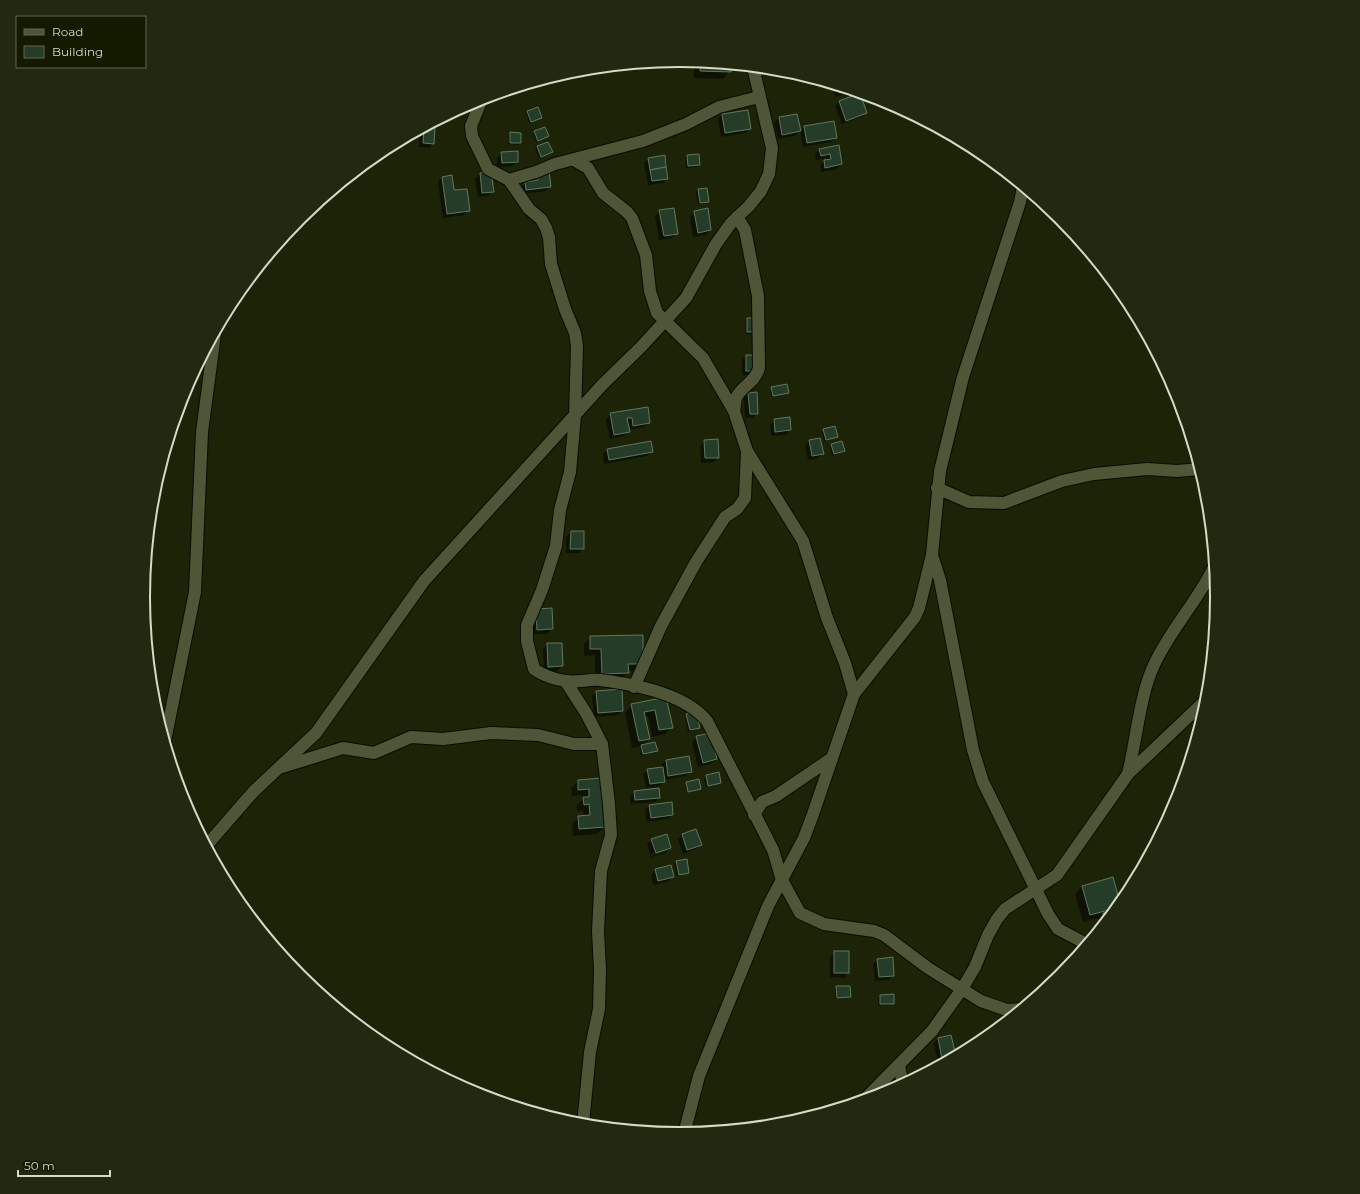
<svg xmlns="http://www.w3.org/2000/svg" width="1360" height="1194" viewBox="0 0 1360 1194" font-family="Montserrat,sans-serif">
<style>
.shadow{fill:#0007;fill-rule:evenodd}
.building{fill:#253d28;stroke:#5e7960}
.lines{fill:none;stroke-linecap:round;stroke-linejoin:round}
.street-casing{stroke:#080c00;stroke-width:14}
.street{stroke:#4e5637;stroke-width:12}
.rim{fill:none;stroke:#d5dac9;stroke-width:2}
</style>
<rect width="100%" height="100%" fill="#1d2306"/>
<g class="shadow">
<polygon points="694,61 730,65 730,71 723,79 694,78"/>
<polygon points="831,84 853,91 835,97"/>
<polygon points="840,101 866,113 861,117 842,124 835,106"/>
<polygon points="528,111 541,118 529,123 526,113"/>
<polygon points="722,115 750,128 745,133 721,137 718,119"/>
<polygon points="797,115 800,131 795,136 778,139 774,123 779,118"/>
<polygon points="805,127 836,138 831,142 803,147 800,131"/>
<polygon points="425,128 433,143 429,148 419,147 420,132"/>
<polygon points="535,132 548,136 536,142 533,134"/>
<polygon points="511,133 520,143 518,145 508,144 509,135"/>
<polygon points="537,147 552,152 539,158 535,149"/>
<polygon points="838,147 841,164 837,169 821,172 820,165 826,161 826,158 816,160 815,154 820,150"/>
<polygon points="501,153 517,161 513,166 497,167 497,158"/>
<polygon points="698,155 699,165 697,167 686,168 685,158 687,156"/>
<polygon points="649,159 667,178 663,183 648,185 644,163"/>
<polygon points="490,173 493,191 488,196 478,197 475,179 480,174"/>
<polygon points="538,173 550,187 546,191 522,194 521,187 526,183 534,182 533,178"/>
<polygon points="442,178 469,210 464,215 443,218 438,182"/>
<polygon points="698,190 708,201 706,203 698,204 696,192"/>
<polygon points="660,211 677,233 672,238 659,240 655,216"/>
<polygon points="695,212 710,230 706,235 693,237 690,216"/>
<polygon points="747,319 755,334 746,334 745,321"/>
<polygon points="746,356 756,356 752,375 742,375 742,360"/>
<polygon points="772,388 787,392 771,397 770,390"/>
<polygon points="749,394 757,413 753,418 745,418 744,398"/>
<polygon points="647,409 649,423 644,427 628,430 624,436 610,439 606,419 611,414"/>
<polygon points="774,420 790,430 786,435 771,436 770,425"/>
<polygon points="824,430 837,436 824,441 822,432"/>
<polygon points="819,439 823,453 818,458 808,460 805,446 809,441"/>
<polygon points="704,441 718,457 714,462 701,463 700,446"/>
<polygon points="832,445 844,451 832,456 830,447"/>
<polygon points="607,450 652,452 647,456 604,464 603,454"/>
<polygon points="571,532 583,549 579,553 566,553 566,537"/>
<polygon points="536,610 552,629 547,634 532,634 532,615"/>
<polygon points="591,637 642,664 635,671 628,671 621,680 595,680 595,655 584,656 584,644"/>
<polygon points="548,644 562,666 557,671 544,671 543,649"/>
<polygon points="596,692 622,711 618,715 594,717 592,696"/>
<polygon points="665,698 672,727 665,734 652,737 648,716 644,717 649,739 642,746 632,748 625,712 632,705"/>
<polygon points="687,715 698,728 696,730 688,732 685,717"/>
<polygon points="697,737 716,759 711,764 698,767 692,742"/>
<polygon points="642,746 657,751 641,756 640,748"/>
<polygon points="688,757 691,771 686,776 664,780 660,786 646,788 643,774 648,770 662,768 661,765 666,761"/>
<polygon points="718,773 720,783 706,787 704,778"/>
<polygon points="600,779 604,827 597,834 573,836 572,824 579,817 583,816 583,811 577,811 577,805 582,800 582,795 572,796 571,788 578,781"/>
<polygon points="687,783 700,789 687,793 685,785"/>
<polygon points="635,792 659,798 655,802 631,804 630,796"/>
<polygon points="650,805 672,815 668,819 647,822 645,810"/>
<polygon points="695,830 700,845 696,849 683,854 678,839 682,835"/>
<path d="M652,840L670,848L666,853L651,857L647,844ZM666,849V851L651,856V854Z"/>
<polygon points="676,862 688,872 686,874 677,876 674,864"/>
<polygon points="670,866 672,877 668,882 653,885 651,875 655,870"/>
<polygon points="1112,878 1120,904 1100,927 1098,918 1083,922 1075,894 1082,887"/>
<polygon points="835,952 848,952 848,973 844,978 830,977 830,957"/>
<polygon points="878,960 893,975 889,980 875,981 873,964"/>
<polygon points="837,987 850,996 848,998 835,999 835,989"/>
<polygon points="880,996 893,1003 891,1005 878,1005 878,998"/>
<polygon points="950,1036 955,1056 938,1063 934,1043 938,1039"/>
</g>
<g class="building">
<polygon points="701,62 731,65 731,72 700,71"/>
<polygon points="837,86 849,90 840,93"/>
<polygon points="860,93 867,113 846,121 839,101"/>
<polygon points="538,107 542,118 531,122 527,111"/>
<polygon points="748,110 751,129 725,133 722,114"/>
<polygon points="797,114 801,131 782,135 779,117"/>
<polygon points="834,121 837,138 807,143 804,126"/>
<polygon points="426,127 435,127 434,144 423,143 424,128"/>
<polygon points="545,127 549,136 538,141 534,131"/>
<polygon points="510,132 521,133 521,143 510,143"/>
<polygon points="548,142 553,152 541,157 537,146"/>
<polygon points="839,145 842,164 825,168 824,160 831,159 830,154 821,156 819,149"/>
<polygon points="518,151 518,162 502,163 501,152"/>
<polygon points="699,154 700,165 688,166 687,155"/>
<polygon points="665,155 666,167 650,170 648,158"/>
<polygon points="666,167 668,179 652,181 650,170"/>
<polygon points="549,171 551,187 526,190 525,182 538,180 537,172"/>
<polygon points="491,172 494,192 482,193 480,173"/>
<polygon points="452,175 454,190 467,189 470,211 447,214 442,177"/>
<polygon points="707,188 709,202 700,203 698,189"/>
<polygon points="674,208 678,234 664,236 659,210"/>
<polygon points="708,208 711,230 698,233 694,211"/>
<polygon points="747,318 757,318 758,332 747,332"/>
<rect x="746" y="355" width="11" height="16"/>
<polygon points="787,384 789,393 773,396 771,387"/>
<polygon points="757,392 758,414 750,414 748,393"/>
<polygon points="648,407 650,423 633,426 632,418 627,418 630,432 614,435 610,413"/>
<polygon points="790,417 791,430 775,432 774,419"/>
<polygon points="835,426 838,437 826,440 823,429"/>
<polygon points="820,438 824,454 812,456 809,440"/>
<polygon points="718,439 719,458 705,458 704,440"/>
<polygon points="651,441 653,452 609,460 607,449"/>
<polygon points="842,441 845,451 834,454 831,444"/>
<polygon points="571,531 584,531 584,549 570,549"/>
<polygon points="552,608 553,629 537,630 536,609"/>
<polygon points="643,635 643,664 628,664 629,673 602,674 601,649 590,649 590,636"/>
<polygon points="547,643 562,643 563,666 548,667"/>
<polygon points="622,689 623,711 598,713 596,691"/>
<polygon points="666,697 673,728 659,730 655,710 644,712 650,739 639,741 631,704"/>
<polygon points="696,712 700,728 690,730 686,714"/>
<polygon points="711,733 717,759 703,763 696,736"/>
<polygon points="655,742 658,751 643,754 641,745"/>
<polygon points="689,756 692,772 668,776 666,760"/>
<polygon points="663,767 665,782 650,784 647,769"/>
<polygon points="719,772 721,783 708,786 706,775"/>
<polygon points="601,778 605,827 579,829 578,816 590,815 589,804 584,805 583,797 589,797 589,789 578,790 578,780"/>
<polygon points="699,779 701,789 688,792 686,782"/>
<polygon points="659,788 660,798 635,800 634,791"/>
<polygon points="672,802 673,815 651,818 649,805"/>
<polygon points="696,829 702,845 687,850 682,834"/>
<polygon points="667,834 671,848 656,853 651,839"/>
<polygon points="687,859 689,873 679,875 676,861"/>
<polygon points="671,865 674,877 658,881 655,869"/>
<polygon points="1113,877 1120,903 1116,908 1090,915 1082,886"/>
<polygon points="1114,911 1104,922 1103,913"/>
<rect x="834" y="951" width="15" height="22"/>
<polygon points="893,957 894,976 879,977 877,959"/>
<polygon points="836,986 850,986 851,997 837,998"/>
<polygon points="894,994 894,1004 880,1004 880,995"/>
<polygon points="951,1035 956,1056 942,1059 938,1038"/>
</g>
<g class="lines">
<g class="street-casing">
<g id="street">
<path d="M482,99L471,126L472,136L488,169L509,180L529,209L541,219L546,228L549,237L551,264L565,309L575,333L577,346L575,416L570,472L560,510L556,546L542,590L527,625V641L534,669C542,675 556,680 566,681C576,683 589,679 600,680C633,684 685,694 707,721L773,850L782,880L800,913L824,924L874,931L884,935L928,968L981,1001L1007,1010L1020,1009"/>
<polyline points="574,160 588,168 603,193 627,212 632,218 646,255 650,291 657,313 703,358 734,411 747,451 803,541 827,618 845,663 854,694"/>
<polyline points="509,180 536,172 555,164 643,141 686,124 719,107 759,97"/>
<path d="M734,411C735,407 735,402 736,398C741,386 755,383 759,368L758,296L745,230L737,217"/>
<polyline points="937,488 969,502 1004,503 1062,481 1094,474 1147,469 1177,471 1200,469"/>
<polyline points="932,555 940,580 973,750 983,782 1048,914 1058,929 1081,941 1084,947"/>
<polyline points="566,682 586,713 602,744 609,804 611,835 601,871 598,931 600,970 599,1009 590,1052 583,1124"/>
<polyline points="634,687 661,626 696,562 725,517 737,509 745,498 747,451"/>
<polyline points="165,741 195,592 202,432 215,334"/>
<polyline points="282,767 343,748 374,753 411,737 443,739 491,733 538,735 574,744 602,744"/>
<path d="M1128,774C1136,742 1140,694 1154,665C1170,630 1197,602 1214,567"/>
<polyline points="754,815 762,802 776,796 832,758"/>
<polyline points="207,845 254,791 316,733 424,581 603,384 641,347 686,298 716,244 731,223 749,206 761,191 769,174 772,148 753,67"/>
<polyline points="899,1066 903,1084"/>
<polyline points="864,1100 932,1031 962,989 975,967 988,935 997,919 1005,909 1057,875 1128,774 1207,699"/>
<polyline points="684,1134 699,1076 768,906 804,838 812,817 854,694 915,617 919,608 932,555 940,471 963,377 1020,202 1023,187"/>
</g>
</g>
<use href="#street" class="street"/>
</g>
<path d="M0 0H1360V1194H0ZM150 597a530 530 0 1 1 1060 0a530 530 0 1 1-1060 0Z" fill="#232910" fill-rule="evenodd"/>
<path class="rim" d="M150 597a530 530 0 1 1 1060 0a530 530 0 1 1-1060 0Z"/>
<rect x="16" y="16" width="130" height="52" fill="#141a00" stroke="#616750"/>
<rect x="24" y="29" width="20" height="6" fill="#4e5637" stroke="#616750"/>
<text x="52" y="36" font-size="12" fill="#d5dac9">Road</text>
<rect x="24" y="46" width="20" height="12" fill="#253d28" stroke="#616750"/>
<text x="52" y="56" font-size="12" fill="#d5dac9">Building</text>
<path d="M18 1170v6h92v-6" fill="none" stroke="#d5dac9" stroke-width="2"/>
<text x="24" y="1170" font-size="12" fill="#d5dac9" stroke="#141a00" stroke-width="3" paint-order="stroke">50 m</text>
</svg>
